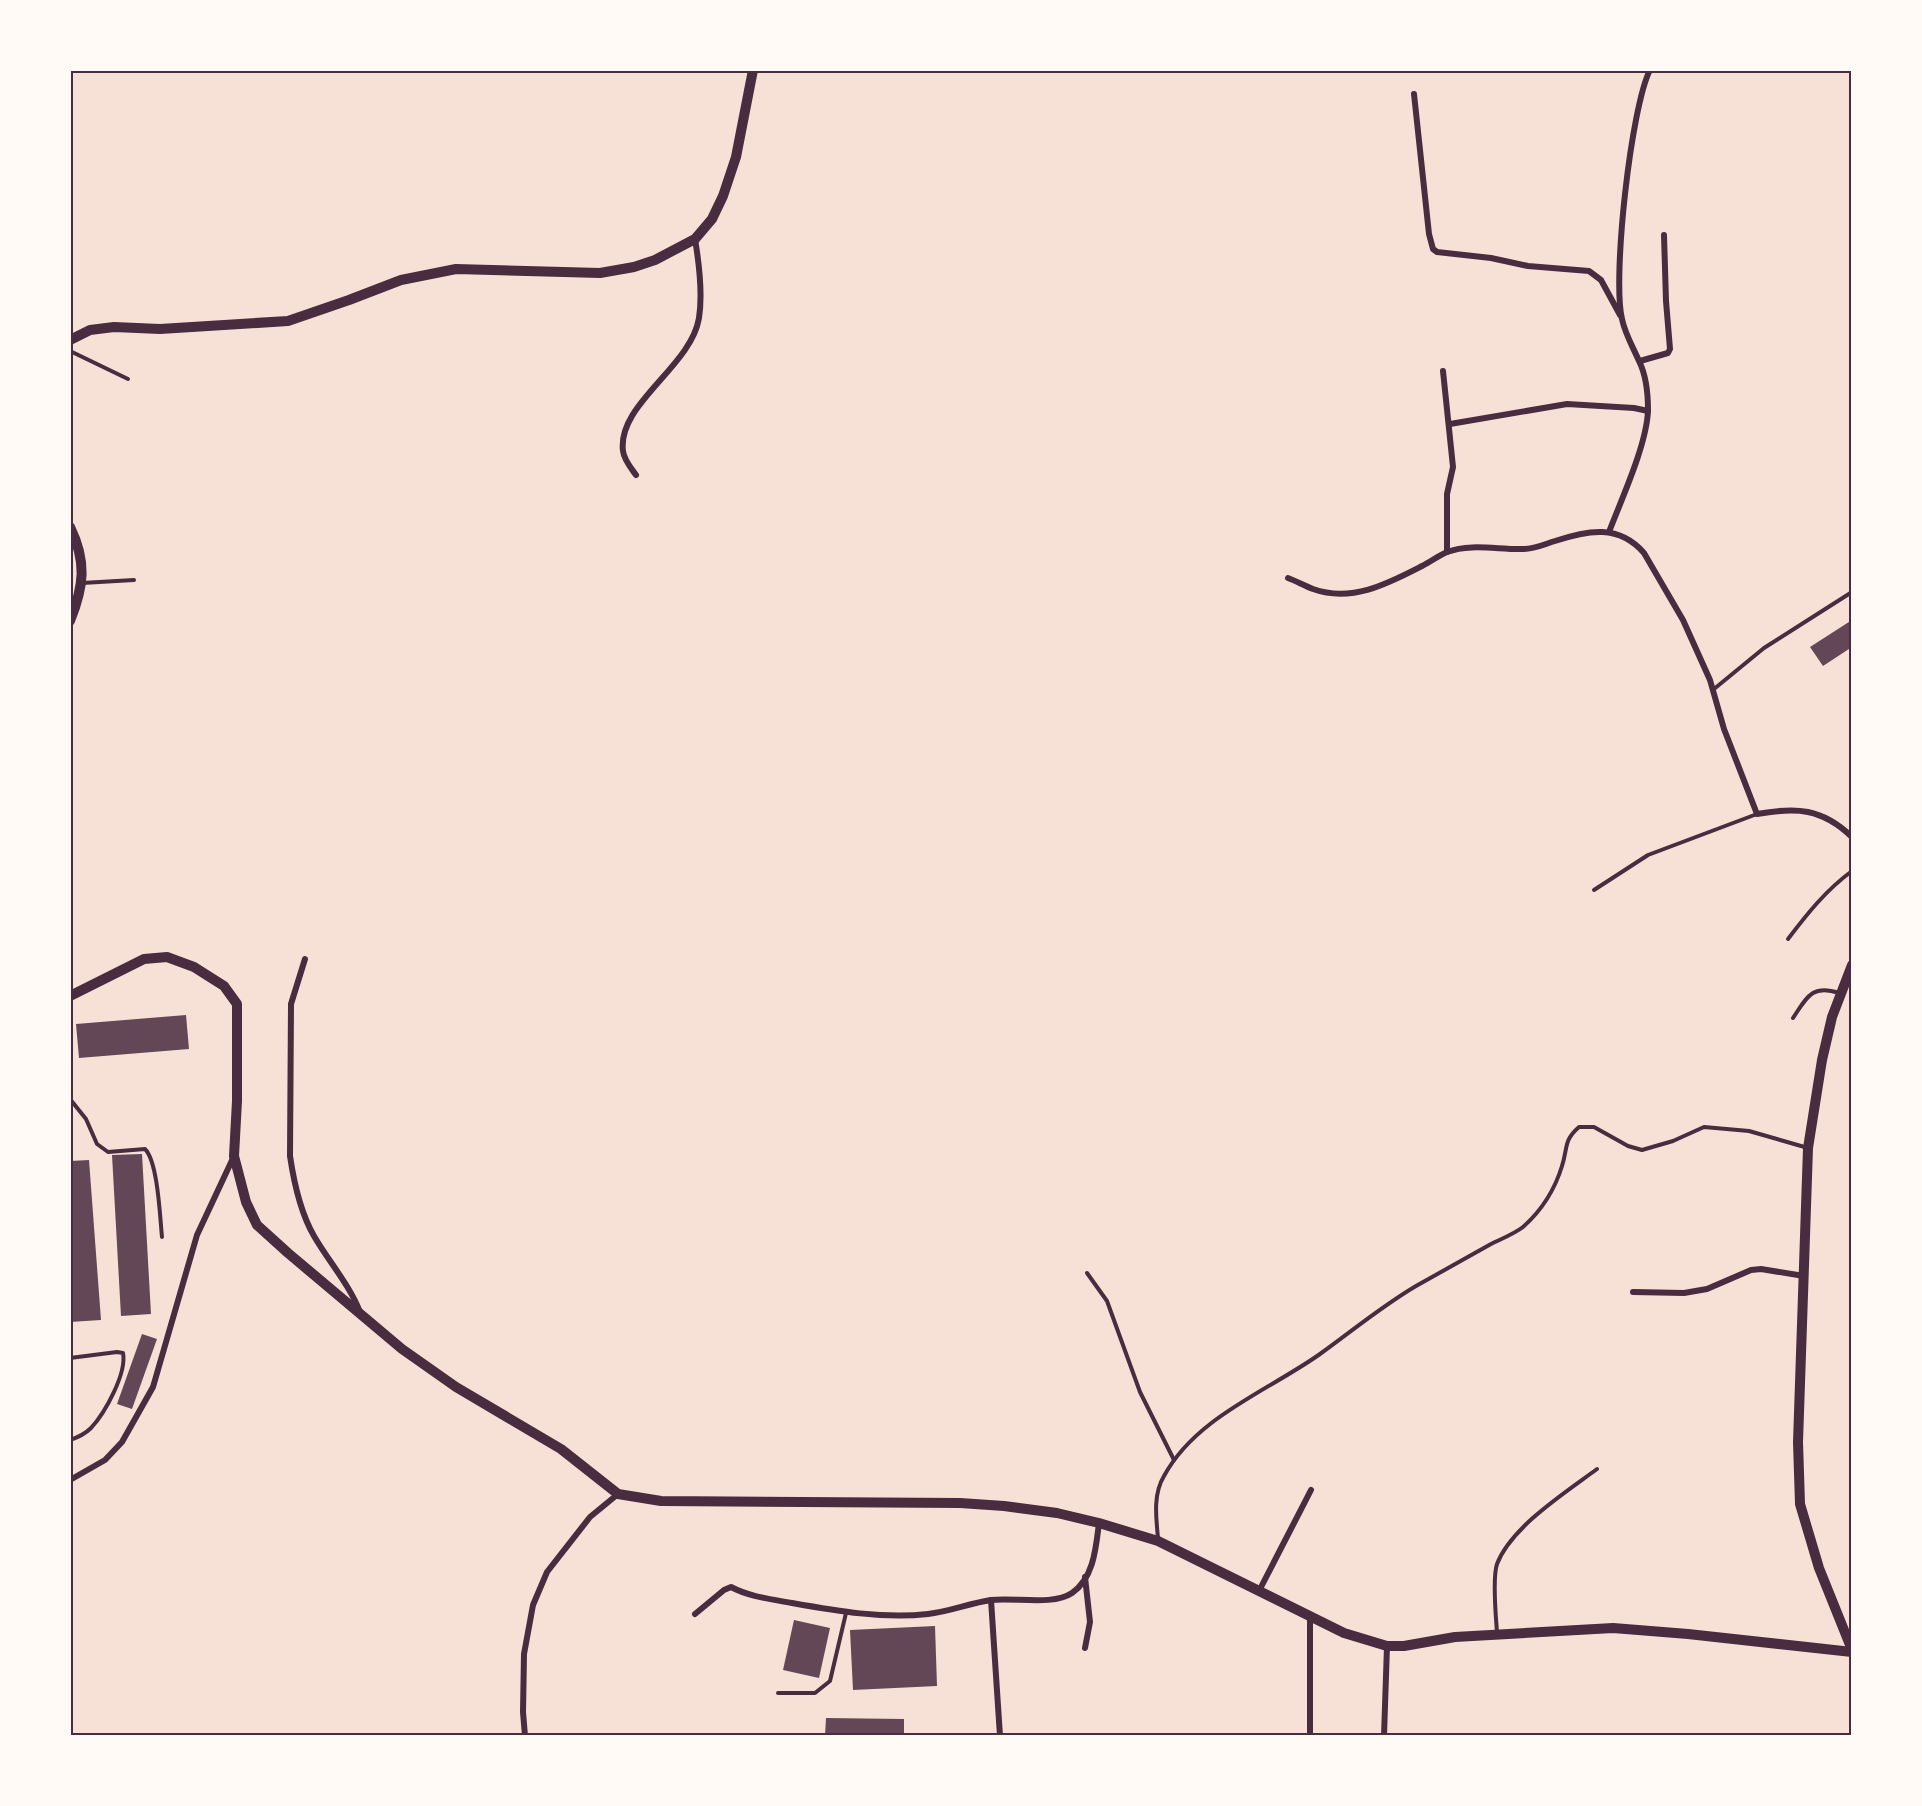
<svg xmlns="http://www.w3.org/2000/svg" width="1922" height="1806" viewBox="0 0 1922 1806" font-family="'Varela Round',sans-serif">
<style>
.building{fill:#644757}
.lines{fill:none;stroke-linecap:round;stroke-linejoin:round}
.service{stroke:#4a2c40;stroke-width:4}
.minor{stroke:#4a2c40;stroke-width:6}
.tertiary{stroke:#4a2c40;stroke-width:10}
.secondary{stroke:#4a2c40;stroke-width:10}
.neatline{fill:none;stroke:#4a2c40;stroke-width:2}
</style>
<rect width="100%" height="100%" fill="#f7e1d7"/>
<g class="building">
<polygon points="1852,620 1852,647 1823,666 1810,647"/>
<polygon points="186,1015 189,1049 79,1058 76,1024"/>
<polygon points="142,1154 151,1314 121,1316 112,1155"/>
<polygon points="89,1160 101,1320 70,1322 70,1161"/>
<polygon points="142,1334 157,1339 132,1409 117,1404"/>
<polygon points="794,1620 830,1628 819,1678 783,1670"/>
<polygon points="935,1626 937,1686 853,1690 850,1630"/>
<polygon points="826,1718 904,1719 904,1736 825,1736"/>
</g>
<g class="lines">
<g class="service">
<polyline points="70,351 128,379"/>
<polyline points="82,583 134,580"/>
<polyline points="1714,689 1764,648 1852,592"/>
<polyline points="1594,890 1648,855 1757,814"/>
<path d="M1788,939C1807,914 1826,890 1852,871"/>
<path d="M1793,1018C1807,997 1812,984 1839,993"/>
<path d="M70,1099L86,1119L97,1144L108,1152L145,1149C158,1162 160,1218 162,1237"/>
<polyline points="1087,1273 1107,1301 1140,1392 1174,1460"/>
<path d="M70,1358L117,1352L123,1353C127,1373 105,1413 91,1428C85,1434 79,1437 70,1440"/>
<path d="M1158,1538C1156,1517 1153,1494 1164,1476C1196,1417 1268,1391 1320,1354C1352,1331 1382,1306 1416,1286C1441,1272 1466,1258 1491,1244C1501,1239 1514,1234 1523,1227C1541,1211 1555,1189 1562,1166C1568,1148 1563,1141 1579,1127H1594L1628,1146L1642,1150L1673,1141L1704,1127L1749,1131L1808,1148"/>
<path d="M1497,1633C1496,1616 1492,1579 1497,1564C1511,1527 1566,1492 1597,1469"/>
<polyline points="778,1693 815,1693 830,1681 846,1613"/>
</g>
<g class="minor">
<polyline points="1414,94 1429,234 1433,249 1437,252 1491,258 1528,266 1589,271 1601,280 1620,315"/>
<polyline points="1640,361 1668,353 1670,349 1666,301 1664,235"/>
<polyline points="1443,371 1453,467 1447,494 1447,552"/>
<polyline points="1450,424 1567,404 1634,408 1648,411"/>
<path d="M636,475C631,468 624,460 623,451C617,404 691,367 699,318C703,293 699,263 695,239"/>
<path d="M1609,532C1622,498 1647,444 1648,410C1648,394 1646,375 1639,361C1633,347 1625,334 1622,319C1612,278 1631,107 1650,70"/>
<path d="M1288,578C1296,581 1305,586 1313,589C1352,603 1389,583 1422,566C1430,562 1438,556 1447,552C1471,543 1499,550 1524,549C1535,549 1545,544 1555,541C1588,530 1619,524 1644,553L1683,620L1710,680L1724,729L1757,814C1796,807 1822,808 1852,837"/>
<path d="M305,959L291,1004L290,1156C294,1183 300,1212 314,1236C329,1262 349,1284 360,1312"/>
<polyline points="1633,1292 1684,1293 1707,1289 1751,1270 1761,1269 1804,1276"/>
<polyline points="70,1480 105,1460 122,1442 153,1387 197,1235 234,1156"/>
<polyline points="1259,1591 1311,1490"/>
<polyline points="991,1600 1000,1736"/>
<path d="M695,1614L724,1590L731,1587C750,1597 771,1599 792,1603C837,1611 883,1619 928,1614C949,1612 970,1603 991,1600C1014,1597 1053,1606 1072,1593C1094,1578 1096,1547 1099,1523"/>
<polyline points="1310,1616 1310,1736"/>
<polyline points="1085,1648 1090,1622 1085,1577"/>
<polyline points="525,1736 523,1712 524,1654 533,1605 547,1572 590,1517 618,1494"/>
<polyline points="1384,1736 1387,1646"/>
</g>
<g class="tertiary">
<polyline points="70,340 90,330 114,327 160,329 288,321 349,300 401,280 456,269 600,273 634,267 655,260 695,239 712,219 723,196 736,157 753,70"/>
<path d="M70,527C87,562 84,586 70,621"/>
<polyline points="70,996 144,959 167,957 194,967 224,986 237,1004 237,1101 234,1156 246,1202 257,1225 288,1253 402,1349 456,1387 561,1449 618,1494 661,1501 960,1503 1004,1506 1057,1513 1099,1523 1158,1541 1344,1633 1387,1646 1404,1646 1455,1637 1613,1628 1688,1634 1852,1652"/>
</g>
<polyline class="secondary" points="1852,965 1832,1017 1822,1060 1808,1148 1798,1442 1800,1504 1819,1568 1852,1650"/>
</g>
<rect width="1922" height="1806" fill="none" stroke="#fffaf5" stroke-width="144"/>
<rect x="72" y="72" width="1778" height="1662" class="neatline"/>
</svg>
